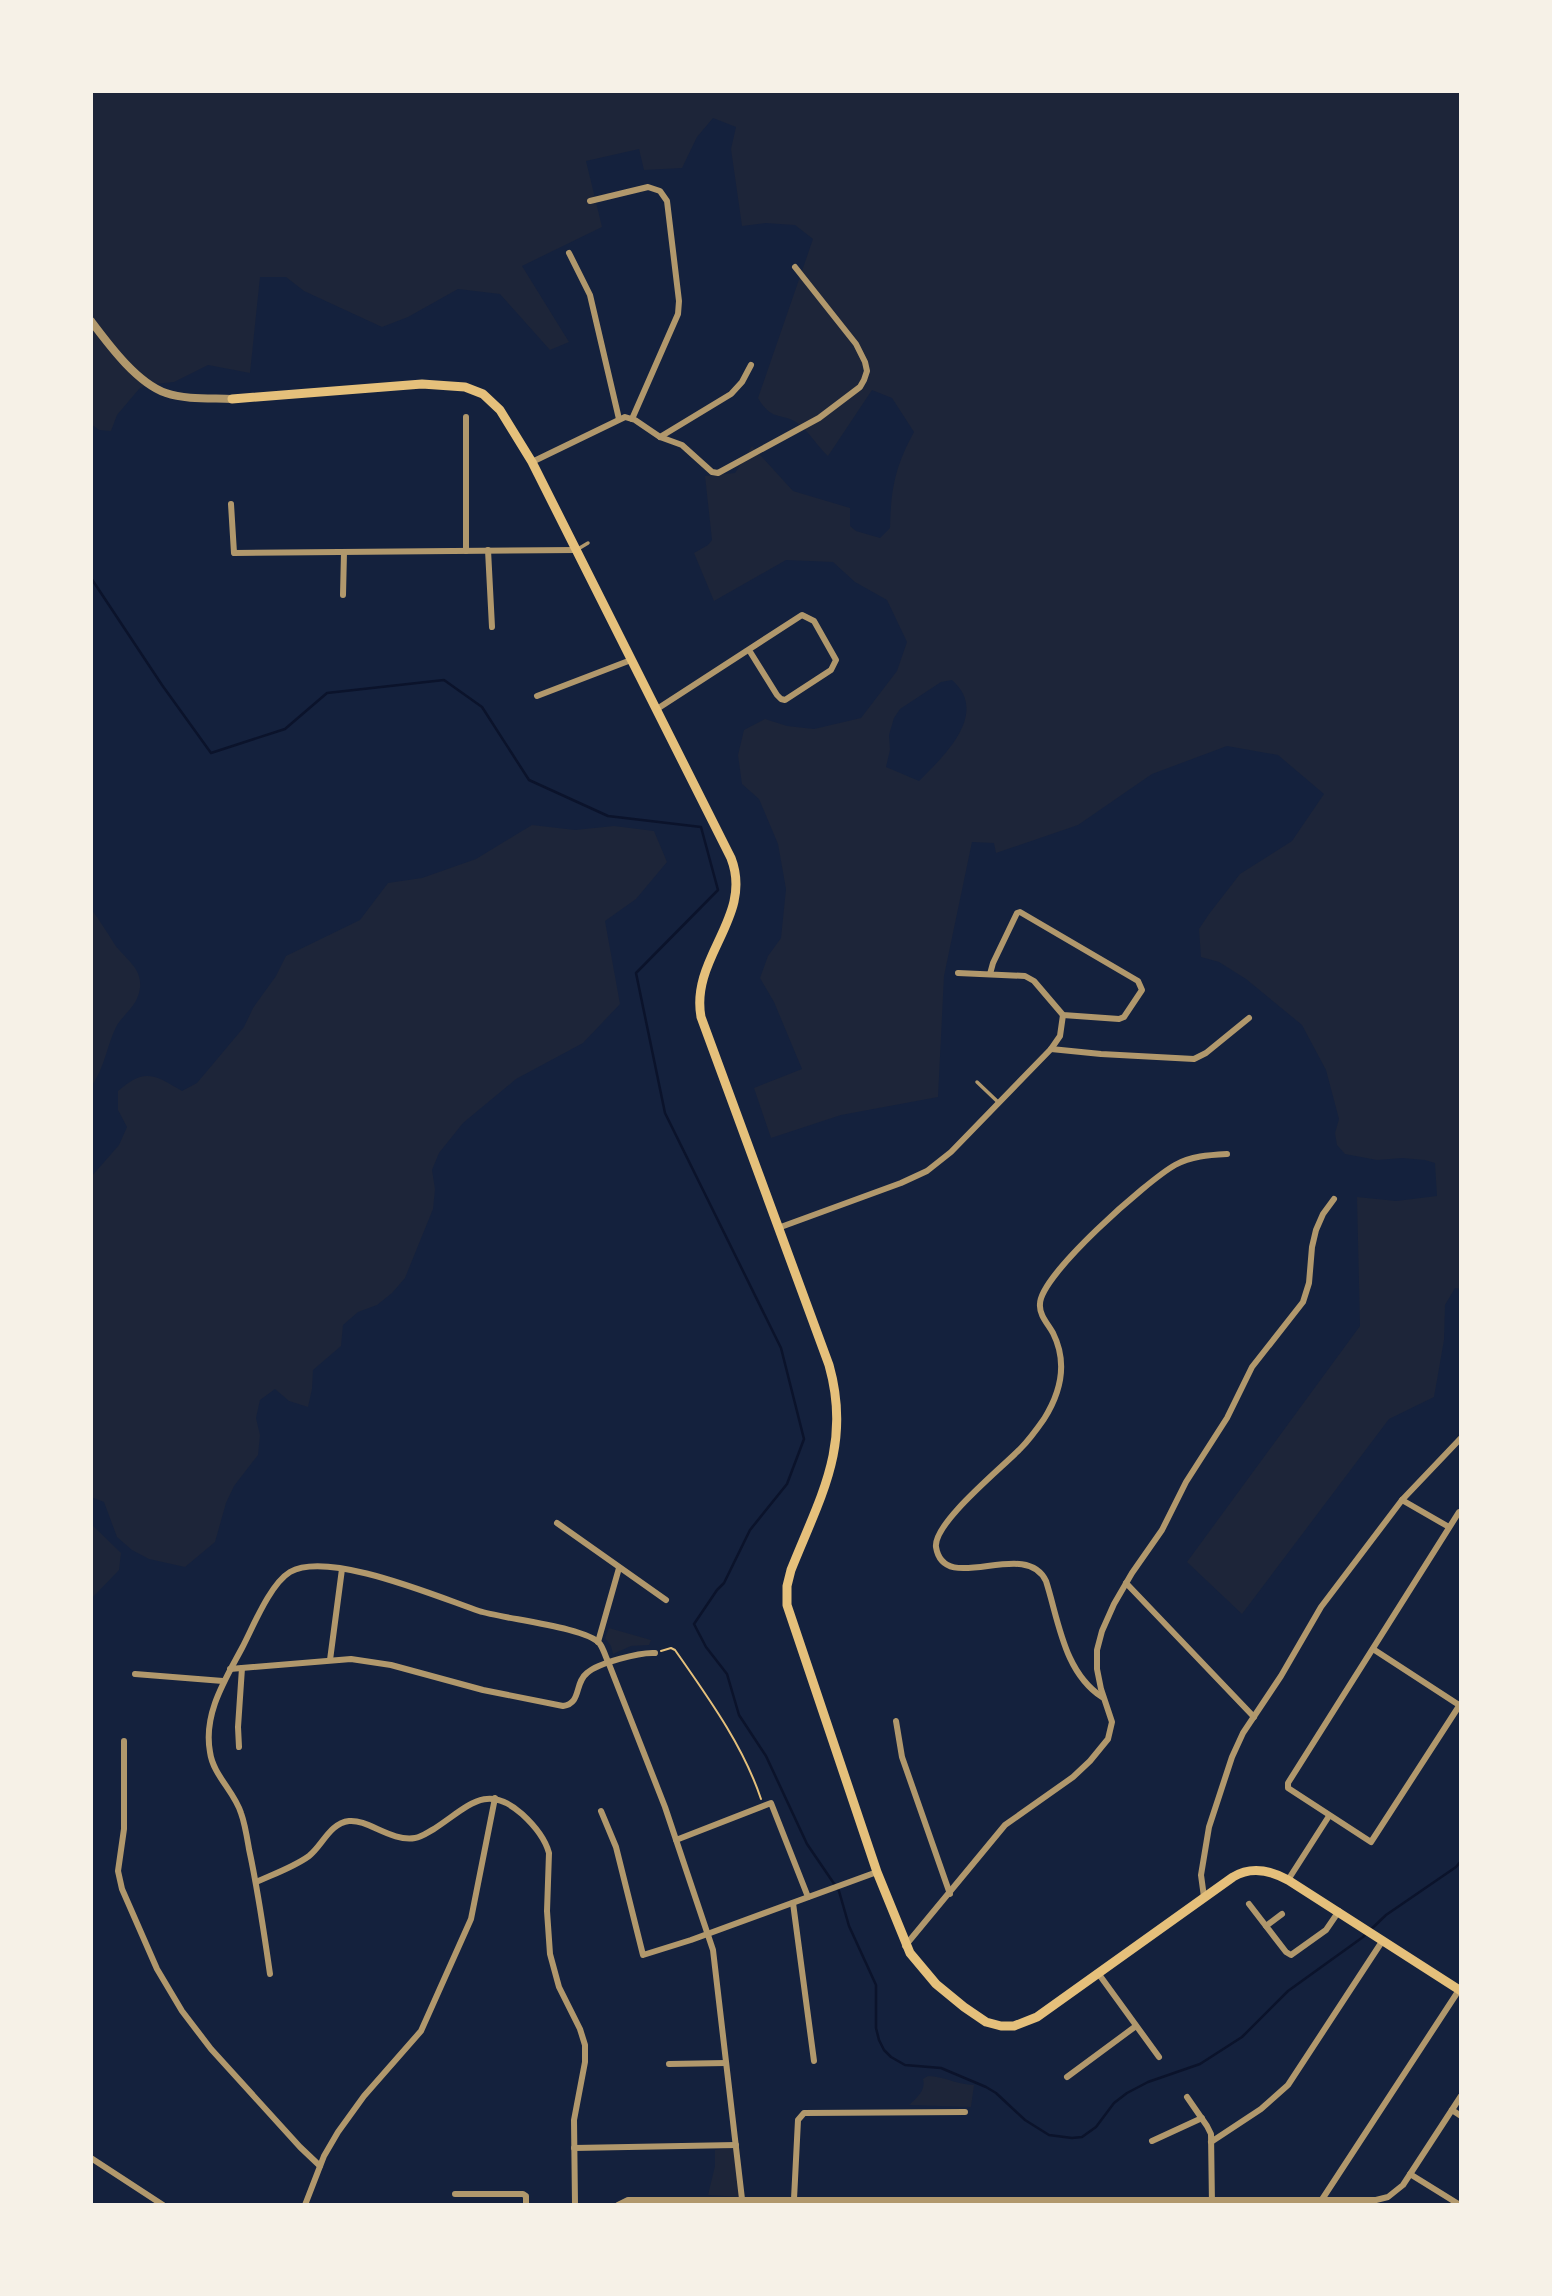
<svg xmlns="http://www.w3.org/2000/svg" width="1552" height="2296" viewBox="0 0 1552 2296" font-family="'Space Grotesk',sans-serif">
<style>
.green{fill:#1d2539;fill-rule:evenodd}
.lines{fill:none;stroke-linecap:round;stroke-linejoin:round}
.stream{stroke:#0b132b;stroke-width:2.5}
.path{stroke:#e5c07b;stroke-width:2}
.service{stroke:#b1986c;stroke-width:3.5}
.minor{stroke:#b1986c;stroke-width:6}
.tertiary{stroke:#b1986c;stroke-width:8}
.secondary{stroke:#e5c07b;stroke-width:9}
</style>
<rect width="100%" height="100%" fill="#14213d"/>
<g class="green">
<path d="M91,91H1461V1289L1455,1288L1445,1305L1444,1340L1434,1397L1389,1419L1242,1614L1187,1562L1360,1326L1357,1197L1396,1201L1437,1196L1435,1163L1425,1160L1402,1158L1377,1160L1345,1154L1337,1145L1335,1133L1339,1119L1326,1070L1302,1025L1246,979L1219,962L1201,957L1199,929L1209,914L1240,874L1292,841L1324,794L1278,755L1227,746L1152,774L1078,825L996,853L994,843L972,842L944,976L938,1097L841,1115L771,1138L754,1088L802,1069L774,1002L760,978L768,956L781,938L786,889L778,844L759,799L742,784L738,755L744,730L765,719L787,726L814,729L861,718L897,671L907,642L887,600L855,582L833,562L786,560L714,601L694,553L708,545L712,540L705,476L735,473L752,446L793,491L850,508V526L856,531L880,538L890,528C891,488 895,467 914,432L892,398L872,390L828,456C818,447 812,436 802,427C785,410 773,425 758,398L813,239L795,225L766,223L742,226L731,149L736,127L713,118L697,137L682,168L644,170L639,149L586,161L602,227L522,266L569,342L550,350L500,294L458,289L408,317L382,327L304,291L286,277H260L250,373L208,365L174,382L146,385L139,389L117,415L111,431L99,430L91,424ZM952,680C990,713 944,756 919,781L886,767L890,750L889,735L894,718L900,709L941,682Z"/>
<path d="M532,825L575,830L614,826L654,831L667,862L636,899L605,921L620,1004L583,1043L516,1079L463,1123L439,1153L432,1170L435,1189L433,1209L405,1278L392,1293L377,1305L358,1312L343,1325L341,1346L313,1370L312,1389L308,1407L289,1401L275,1389L260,1400L256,1418L260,1435L258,1455L234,1486L226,1503L215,1542L185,1567L149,1559L132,1550L117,1537L104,1502L91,1497V1177L119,1145L127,1127L118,1110V1091C144,1068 154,1074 182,1091L197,1083L244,1027L253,1008L276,976L286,956L360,920L388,883L422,878L476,859Z"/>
<path d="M91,909C100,921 107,932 115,945C127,961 147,971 138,996C134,1008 122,1016 116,1027C106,1048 105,1067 91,1087Z"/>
<polygon points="91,1524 121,1553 119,1570 91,1599"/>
<polygon points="609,1628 651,1640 649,1645 631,1646 613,1654 611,1646 605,1638"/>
<path d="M928,2076C943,2076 958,2085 974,2085L971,2107L909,2105C917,2098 926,2090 923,2079Z"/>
<polygon points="734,2147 740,2197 708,2195 715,2166 715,2150"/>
</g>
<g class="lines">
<polyline class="stream" points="91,578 162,685 211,753 285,729 327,693 444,680 482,707 529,780 608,816 701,827 718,890 636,973 665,1113 781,1348 804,1439 787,1484 750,1530 724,1583 717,1590 694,1624 706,1647 727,1674 739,1715 766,1756 807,1844 839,1891 849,1926 876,1985 876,2028 879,2040 884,2050 891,2057 905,2065 941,2068 986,2087 996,2093 1025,2120 1049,2135 1072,2138 1082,2137 1096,2127 1114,2103 1127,2093 1148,2082 1200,2064 1242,2037 1288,1991 1363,1937 1386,1915 1456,1867 1461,1861"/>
<path class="path" d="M661,1651L671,1648L675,1650C707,1696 743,1745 761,1799"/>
<g class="service">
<polyline points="578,549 588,543"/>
<polyline points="977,1082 998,1102"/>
</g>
<g class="minor">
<polyline points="590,201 648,187 660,191 667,201 679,301 678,314 632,419"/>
<polyline points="569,253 590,295 619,419"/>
<polyline points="466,417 466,551"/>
<polyline points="660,437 731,394 742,382 751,365"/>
<polyline points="532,462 625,417 635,420 660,437 682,445 712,472 718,473 819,418 860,387 864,380 867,371 865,362 856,344 795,267"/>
<polyline points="231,504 234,553 576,550"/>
<polyline points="488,550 492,627"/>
<polyline points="343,595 344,552"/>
<polyline points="537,696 631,660"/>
<polyline points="657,709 802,615 814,621 836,660 831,670 785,700 781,699 777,695 749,650"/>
<polyline points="958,973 1025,976 1034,981 1063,1015 1119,1019 1124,1017 1142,990 1138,981 1020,912 1017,913 993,963 990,974"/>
<polyline points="1051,1049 1101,1054 1194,1059 1206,1053 1249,1018"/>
<polyline points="778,1228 901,1183 927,1171 951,1152 1051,1049 1060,1036 1063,1015"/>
<polyline points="1402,1500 1449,1527"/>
<polyline points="1461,1513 1459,1512 1288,1783 1288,1788 1371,1842 1461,1703"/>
<polyline points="557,1523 666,1600"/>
<polyline points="1126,1583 1254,1717"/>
<polyline points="598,1642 619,1568"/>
<polyline points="1373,1649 1459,1705"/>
<polyline points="330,1660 342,1569"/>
<path d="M230,1669L351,1659L391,1665L483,1690L563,1706C582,1703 574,1683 587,1673C598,1663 640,1652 655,1653"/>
<polyline points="135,1674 223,1681"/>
<path d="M1102,1697C1064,1672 1059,1622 1046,1581C1025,1537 944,1597 936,1547C933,1523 1003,1467 1021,1448C1030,1439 1037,1429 1044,1419C1061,1392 1068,1363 1053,1333C1048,1324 1039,1315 1040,1304C1040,1275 1147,1181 1175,1165C1191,1156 1209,1155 1227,1154"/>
<polyline points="896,1721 902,1757 950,1894"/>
<polyline points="124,1741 124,1829 118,1871 122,1889 157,1969 182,2011 211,2049 300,2147 320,2166"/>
<polyline points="239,1747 238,1727 242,1668"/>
<polyline points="601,1811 616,1847 643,1955 691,1940 877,1872"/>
<polyline points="676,1840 771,1803 808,1897"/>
<polyline points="1288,1880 1329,1816"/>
<path d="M256,1882C274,1874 294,1867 309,1856C322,1846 330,1823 349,1821C368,1819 391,1842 415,1838C422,1837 428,1832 434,1829C468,1807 486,1782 522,1814C534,1825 545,1838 549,1853L547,1911L550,1954L559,1987L580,2029L585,2045V2062L574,2120L575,2205"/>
<polyline points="1204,1897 1201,1875 1209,1827 1232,1757 1243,1733 1281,1676 1321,1607 1402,1500 1461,1438"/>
<polyline points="793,1903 814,2061"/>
<polyline points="1249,1904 1286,1952 1291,1955 1326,1930 1339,1911"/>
<polyline points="1266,1926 1282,1914"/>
<polyline points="905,1946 1005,1825 1073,1777 1090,1761 1108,1739 1112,1722 1101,1689 1097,1669 1097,1650 1102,1631 1114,1604 1132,1573 1162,1530 1186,1482 1227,1418 1252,1367 1303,1302 1309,1283 1312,1247 1316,1230 1323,1214 1334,1199"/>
<polyline points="1098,1973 1159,2057"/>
<path d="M270,1974C264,1932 258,1890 249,1849C247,1837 245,1824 241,1813C234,1791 213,1775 210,1752C203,1714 225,1680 242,1648C253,1627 270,1584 290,1572C328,1550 438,1597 479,1611C503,1619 587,1627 600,1644C604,1650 606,1658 609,1664L665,1807L713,1950L742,2199"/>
<polyline points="669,2064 726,2063"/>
<polyline points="1067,2077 1136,2026"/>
<polyline points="1187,2097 1207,2126 1211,2134 1212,2205"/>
<polyline points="1452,2110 1461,2116"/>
<polyline points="1152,2141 1202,2118"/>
<polyline points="1211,2142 1261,2109 1288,2085 1383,1940"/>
<polyline points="574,2148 736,2145"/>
<polyline points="91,2158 163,2205"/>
<polyline points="1410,2174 1460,2205"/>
<polyline points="455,2194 523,2194 526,2196 526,2205"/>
<polyline points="794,2199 798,2120 804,2113 965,2112"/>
<polyline points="1321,2201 1459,1990"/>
<polyline points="305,2205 324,2156 338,2132 364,2096 421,2031 471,1919 495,1798"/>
<polyline points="618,2205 628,2200 1376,2200 1388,2197 1403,2185 1461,2096"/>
</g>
<path class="tertiary" d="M91,321C109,345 137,383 166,393C186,400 212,398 232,399"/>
<path class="secondary" d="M232,399L422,384L465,387L483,394L500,410L532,462L731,858C754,917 690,957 701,1017L829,1365C852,1446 820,1497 791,1570L787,1586V1605L877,1872L910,1953L936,1984L964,2007L986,2022L1001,2026H1014L1037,2017L1233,1877C1251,1866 1270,1870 1288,1880L1461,1991"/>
</g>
<rect width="1552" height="2296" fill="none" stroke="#f6f1e7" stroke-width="186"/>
</svg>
